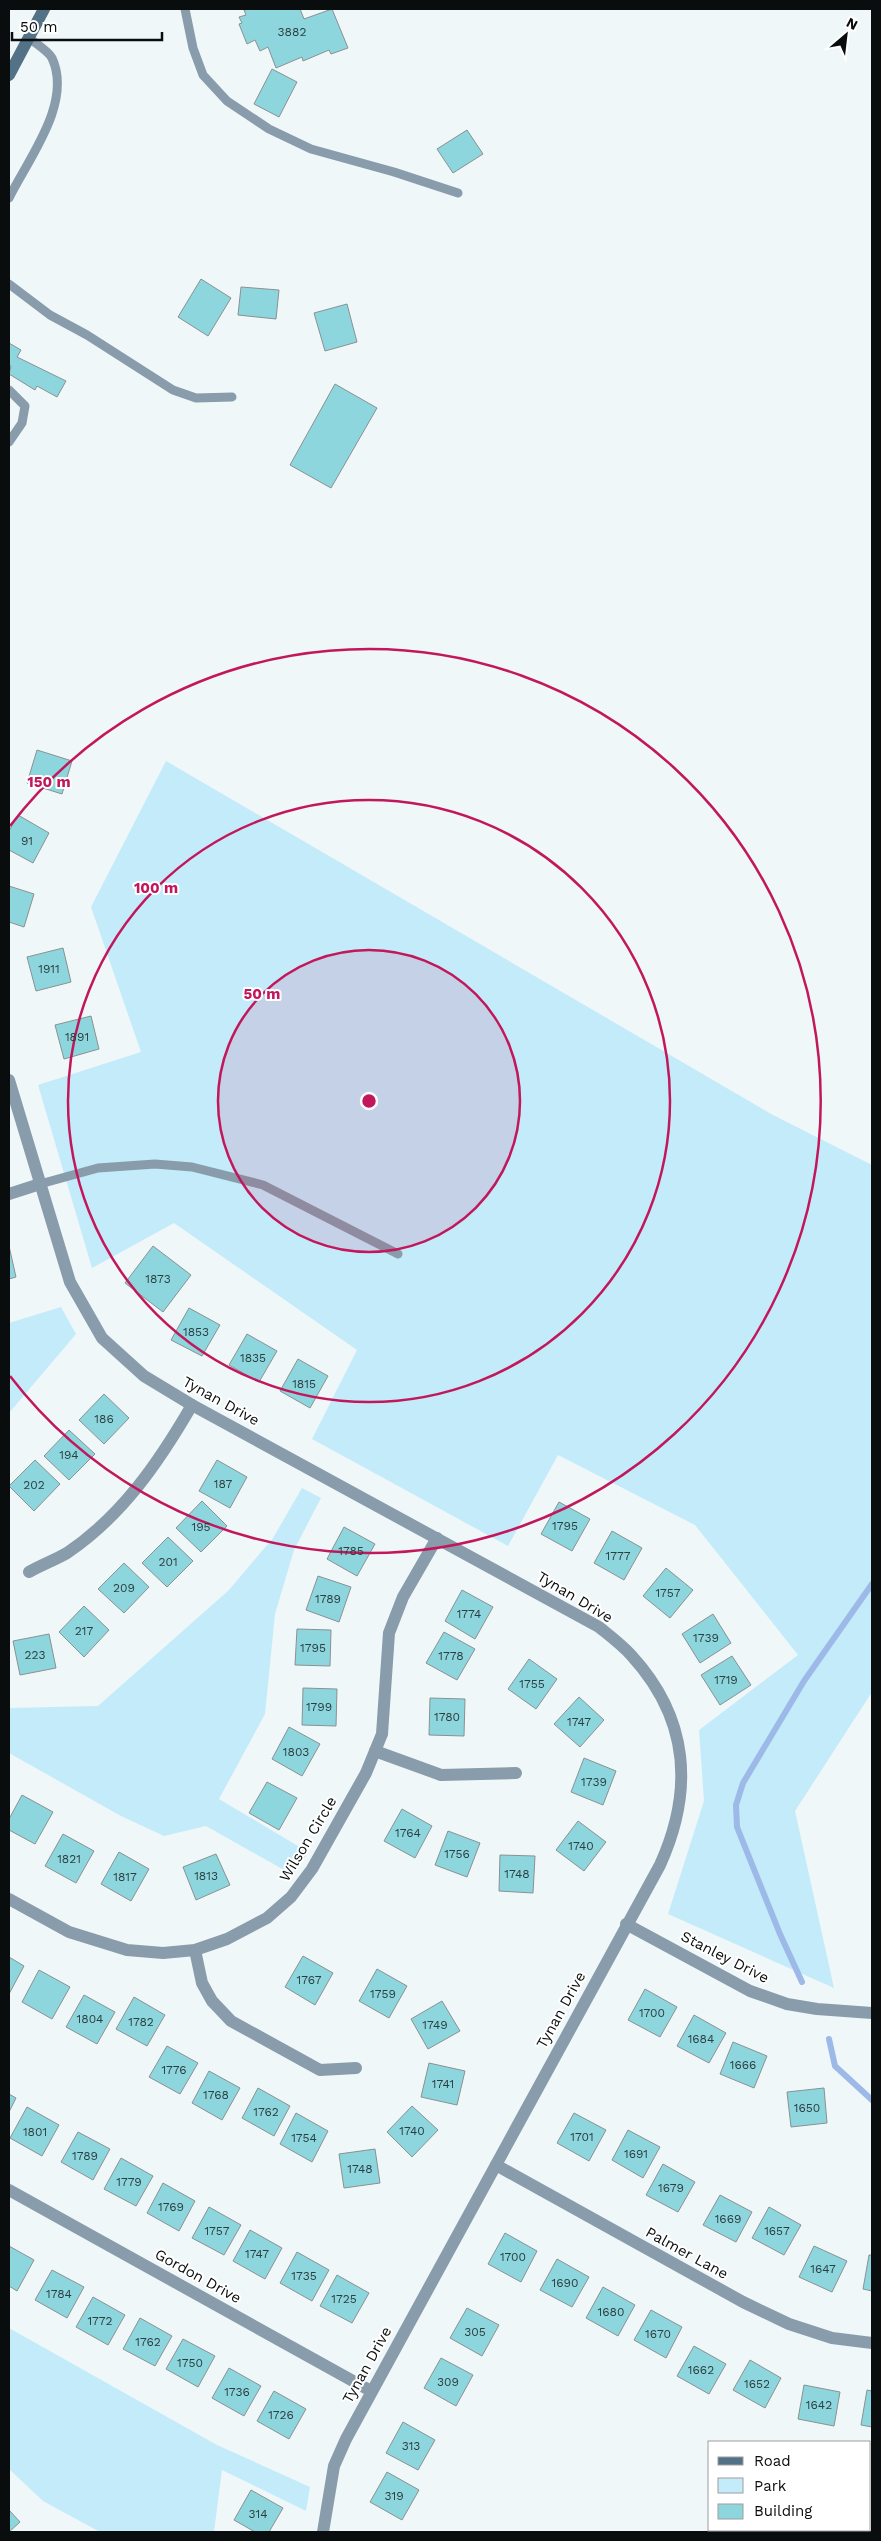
<svg xmlns="http://www.w3.org/2000/svg" width="881" height="2541" viewBox="0 0 881 2541" font-family="'Work Sans',sans-serif">
<style>
.green{fill:#c4ebfa}
.lines{fill:none;stroke-linecap:round;stroke-linejoin:round}
.stream{stroke:#9db9e7;stroke-width:6}
.building{fill:#8ed6de;stroke:#8a9192}
.lane{stroke:#889cac;stroke-width:9}
.street{stroke:#889cac;stroke-width:12}
.secondary{stroke:#537187;stroke-width:12}
.ring{fill:none;stroke:#c2185b;stroke-width:2.5}
.labels{text-anchor:middle;stroke-width:4;stroke-linejoin:round;paint-order:stroke}
.number-label{font-size:12px;fill:#2b3f41}
.street-label{font-size:15px;fill:#0a0d0d;stroke:#fff}
.centre{fill:#c2185b;stroke:#fff;stroke-width:2.5}
.ring-label{font-size:15px;text-anchor:middle;font-weight:bold;fill:#c2185b;stroke:#fff;stroke-width:4;stroke-linejoin:round;paint-order:stroke}
</style>
<rect width="100%" height="100%" fill="#eff7f9"/>
<g class="green">
<polygon points="166,761 773,1115 872,1165 872,1692 795,1811 834,1988 668,1914 704,1801 699,1730 798,1655 695,1525 558,1455 508,1546 312,1439 357,1350 174,1223 92,1268 38,1085 141,1052 91,907"/>
<polygon points="61,1307 76,1334 9,1413 9,1323"/>
<polygon points="302,1488 321,1498 294,1550 275,1614 265,1714 219,1799 308,1852 293,1875 206,1826 164,1836 121,1816 9,1753 9,1708 98,1706 229,1590 273,1538"/>
<polygon points="9,2328 217,2445 310,2487 306,2511 222,2470 214,2532 100,2532 43,2501 9,2469"/>
</g>
<g class="lines">
<g class="stream">
<polyline points="802,1982 780,1934 737,1827 736,1805 743,1783 804,1681 872,1584"/>
<polyline points="829,2039 835,2066 872,2100"/>
</g>
</g>
<g class="building">
<polygon points="248,9 300,9 304,19 332,9 348,48 331,54 329,50 303,61 302,57 276,68 268,47 260,51 255,40 247,44 239,24 242,23 239,17 246,15 244,10"/>
<polygon points="272,69 297,82 279,117 254,104"/>
<polygon points="467,130 483,154 453,173 437,149"/>
<polygon points="201,279 231,298 208,336 178,317"/>
<polygon points="241,287 279,290 276,319 238,315"/>
<polygon points="347,304 357,342 325,351 314,313"/>
<polygon points="9,343 21,350 17,357 66,381 57,397 37,386 35,390 9,374 11,366 9,365"/>
<polygon points="335,384 377,408 331,488 290,465"/>
<polygon points="37,750 72,761 62,794 27,783"/>
<polygon points="18,815 49,833 33,863 9,850 9,831"/>
<polygon points="9,886 34,894 24,927 9,922"/>
<polygon points="63,948 71,982 36,991 27,957"/>
<polygon points="91,1016 99,1049 64,1059 55,1025"/>
<polygon points="9,1246 16,1277 9,1279"/>
<polygon points="153,1246 191,1275 163,1312 125,1283"/>
<polygon points="189,1308 220,1325 202,1356 171,1340"/>
<polygon points="247,1334 277,1351 259,1382 229,1365"/>
<polygon points="298,1359 328,1376 310,1408 280,1391"/>
<polygon points="104,1394 129,1418 104,1444 79,1420"/>
<polygon points="69,1430 95,1454 69,1480 44,1456"/>
<polygon points="35,1460 60,1484 34,1511 9,1486"/>
<polygon points="217,1460 247,1477 230,1508 199,1491"/>
<polygon points="202,1501 227,1526 201,1552 176,1528"/>
<polygon points="559,1502 590,1519 572,1551 541,1534"/>
<polygon points="344,1527 375,1544 357,1576 327,1559"/>
<polygon points="612,1531 642,1548 624,1580 594,1563"/>
<polygon points="168,1537 193,1561 167,1587 142,1563"/>
<polygon points="124,1563 149,1587 124,1613 98,1589"/>
<polygon points="666,1568 693,1590 670,1618 643,1596"/>
<polygon points="318,1576 351,1587 339,1622 306,1610"/>
<polygon points="462,1590 493,1607 475,1639 445,1621"/>
<polygon points="84,1606 109,1630 84,1657 59,1632"/>
<polygon points="713,1614 731,1643 700,1663 682,1634"/>
<polygon points="297,1629 331,1630 330,1666 295,1665"/>
<polygon points="444,1632 475,1649 457,1680 426,1663"/>
<polygon points="49,1634 56,1668 20,1675 13,1641"/>
<polygon points="732,1656 751,1685 720,1705 701,1675"/>
<polygon points="529,1659 557,1679 536,1709 508,1689"/>
<polygon points="303,1688 337,1689 336,1726 302,1725"/>
<polygon points="579,1697 604,1720 580,1747 554,1724"/>
<polygon points="430,1698 465,1699 464,1736 429,1735"/>
<polygon points="289,1727 320,1744 302,1776 272,1759"/>
<polygon points="584,1758 616,1771 603,1805 571,1792"/>
<polygon points="267,1782 297,1798 279,1830 249,1813"/>
<polygon points="22,1795 53,1812 35,1844 9,1830 9,1819"/>
<polygon points="402,1809 432,1826 415,1858 384,1841"/>
<polygon points="578,1821 606,1842 584,1871 556,1850"/>
<polygon points="448,1831 480,1843 467,1877 435,1865"/>
<polygon points="63,1834 94,1851 76,1883 45,1866"/>
<polygon points="119,1852 149,1869 131,1901 101,1884"/>
<polygon points="216,1854 230,1885 196,1900 183,1867"/>
<polygon points="500,1855 535,1856 533,1893 499,1891"/>
<polygon points="303,1956 333,1973 315,2005 285,1987"/>
<polygon points="9,1957 24,1966 9,1994"/>
<polygon points="377,1969 407,1986 389,2018 359,2001"/>
<polygon points="39,1970 70,1987 52,2019 22,2002"/>
<polygon points="645,1989 677,2007 660,2037 628,2020"/>
<polygon points="84,1995 115,2012 97,2044 66,2027"/>
<polygon points="134,1997 165,2015 147,2046 116,2029"/>
<polygon points="442,2001 460,2031 428,2049 411,2019"/>
<polygon points="694,2015 726,2033 709,2063 677,2046"/>
<polygon points="733,2042 767,2056 754,2088 720,2074"/>
<polygon points="167,2046 198,2063 180,2094 149,2077"/>
<polygon points="429,2063 465,2071 457,2105 421,2097"/>
<polygon points="209,2071 240,2088 222,2120 192,2103"/>
<polygon points="258,2088 290,2106 274,2136 242,2118"/>
<polygon points="824,2088 827,2123 791,2127 787,2092"/>
<polygon points="9,2094 16,2098 9,2112"/>
<polygon points="412,2106 438,2130 412,2157 387,2132"/>
<polygon points="27,2107 59,2125 42,2156 10,2138"/>
<polygon points="296,2113 328,2131 312,2162 280,2144"/>
<polygon points="574,2113 606,2130 589,2161 557,2143"/>
<polygon points="628,2130 660,2147 643,2178 612,2160"/>
<polygon points="78,2132 110,2149 93,2180 61,2162"/>
<polygon points="375,2149 380,2183 344,2188 339,2154"/>
<polygon points="121,2158 153,2176 136,2206 104,2189"/>
<polygon points="663,2164 695,2182 678,2212 646,2195"/>
<polygon points="163,2183 195,2201 179,2231 147,2213"/>
<polygon points="720,2195 752,2212 736,2242 703,2225"/>
<polygon points="209,2207 241,2225 224,2255 192,2238"/>
<polygon points="769,2207 801,2225 784,2255 752,2238"/>
<polygon points="250,2230 282,2248 265,2279 233,2261"/>
<polygon points="505,2233 537,2251 521,2282 488,2264"/>
<polygon points="9,2246 34,2260 17,2291 9,2286"/>
<polygon points="814,2246 847,2261 832,2292 799,2277"/>
<polygon points="297,2252 329,2270 312,2301 280,2283"/>
<polygon points="869,2255 872,2255 872,2291 863,2289"/>
<polygon points="557,2259 589,2277 572,2307 540,2290"/>
<polygon points="52,2270 84,2287 67,2318 35,2300"/>
<polygon points="337,2275 369,2293 352,2323 320,2306"/>
<polygon points="603,2287 635,2305 618,2336 586,2318"/>
<polygon points="93,2297 125,2315 108,2345 76,2327"/>
<polygon points="467,2308 499,2325 482,2356 450,2338"/>
<polygon points="651,2310 682,2327 666,2358 634,2340"/>
<polygon points="140,2318 172,2336 155,2366 123,2349"/>
<polygon points="183,2339 215,2356 198,2387 166,2369"/>
<polygon points="694,2346 726,2364 709,2394 677,2376"/>
<polygon points="441,2358 473,2375 456,2406 424,2388"/>
<polygon points="750,2360 781,2378 765,2408 733,2390"/>
<polygon points="229,2368 261,2386 244,2416 212,2398"/>
<polygon points="804,2385 840,2392 834,2426 798,2419"/>
<polygon points="867,2390 872,2391 872,2427 861,2425"/>
<polygon points="274,2391 306,2409 289,2439 257,2421"/>
<polygon points="403,2422 435,2440 418,2470 386,2453"/>
<polygon points="387,2472 419,2490 402,2520 370,2502"/>
<polygon points="251,2490 283,2508 269,2532 255,2532 234,2520"/>
<polygon points="9,2510 20,2522 9,2532"/>
</g>
<g class="lines">
<g class="lane">
<polyline points="185,9 193,48 203,75 227,101 269,129 311,149 394,172 458,193"/>
<path d="M9,198C28,159 73,103 52,58C48,51 35,43 29,38"/>
<polyline points="9,284 50,315 87,335 173,390 196,398 232,397"/>
<polyline points="9,390 25,406 22,423 9,442"/>
<polyline points="40,1184 98,1168 155,1164 192,1167 263,1185 398,1254"/>
</g>
<g class="street">
<path d="M9,1080L70,1282L102,1338L144,1376L192,1405L599,1627C610,1636 622,1645 631,1655C689,1718 694,1790 660,1865L346,2439L334,2466L323,2532"/>
<polyline points="9,1194 40,1184"/>
<path d="M29,1572C41,1565 55,1560 67,1553C122,1516 159,1462 192,1405"/>
<polyline points="375,1751 441,1775 516,1773"/>
<polyline points="9,1899 69,1932 127,1950 163,1953 195,1950 227,1939 267,1918 291,1897 312,1869 366,1773 382,1734 389,1633 403,1597 437,1538"/>
<polyline points="626,1924 750,1991 787,2004 817,2009 872,2013"/>
<polyline points="195,1950 202,1983 212,2001 231,2021 320,2070 356,2068"/>
<polyline points="496,2165 743,2302 789,2324 832,2338 872,2343"/>
<polyline points="9,2190 371,2391"/>
</g>
<polyline class="secondary" points="9,75 44,9"/>
</g>
<circle cx="369" cy="1101" r="151" fill="#c2185b" fill-opacity=".12"/>
<g class="ring">
<circle cx="369" cy="1101" r="151"/>
<circle cx="369" cy="1101" r="301"/>
<path d="M10 826A452 452 0 1 1 10 1376"/>
</g>
<g class="labels">
<g class="number-label">
<text x="292" y="36">3882</text>
<text x="27" y="845">91</text>
<text x="49" y="973">1911</text>
<text x="77" y="1041">1891</text>
<text x="158" y="1283">1873</text>
<text x="196" y="1336">1853</text>
<text x="253" y="1362">1835</text>
<text x="304" y="1388">1815</text>
<text x="104" y="1423">186</text>
<text x="69" y="1459">194</text>
<text x="223" y="1488">187</text>
<text x="34" y="1489">202</text>
<text x="565" y="1530">1795</text>
<text x="201" y="1531">195</text>
<text x="351" y="1555">1785</text>
<text x="618" y="1560">1777</text>
<text x="168" y="1566">201</text>
<text x="124" y="1592">209</text>
<text x="668" y="1597">1757</text>
<text x="328" y="1603">1789</text>
<text x="469" y="1618">1774</text>
<text x="84" y="1635">217</text>
<text x="706" y="1642">1739</text>
<text x="313" y="1652">1795</text>
<text x="35" y="1659">223</text>
<text x="451" y="1660">1778</text>
<text x="726" y="1684">1719</text>
<text x="532" y="1688">1755</text>
<text x="319" y="1711">1799</text>
<text x="447" y="1721">1780</text>
<text x="579" y="1726">1747</text>
<text x="296" y="1756">1803</text>
<text x="594" y="1786">1739</text>
<text x="408" y="1837">1764</text>
<text x="581" y="1850">1740</text>
<text x="457" y="1858">1756</text>
<text x="69" y="1863">1821</text>
<text x="517" y="1878">1748</text>
<text x="206" y="1880">1813</text>
<text x="125" y="1881">1817</text>
<text x="309" y="1984">1767</text>
<text x="383" y="1998">1759</text>
<text x="652" y="2017">1700</text>
<text x="90" y="2023">1804</text>
<text x="141" y="2026">1782</text>
<text x="435" y="2029">1749</text>
<text x="701" y="2043">1684</text>
<text x="743" y="2069">1666</text>
<text x="174" y="2074">1776</text>
<text x="443" y="2088">1741</text>
<text x="216" y="2099">1768</text>
<text x="807" y="2112">1650</text>
<text x="266" y="2116">1762</text>
<text x="412" y="2135">1740</text>
<text x="35" y="2136">1801</text>
<text x="582" y="2141">1701</text>
<text x="304" y="2142">1754</text>
<text x="636" y="2158">1691</text>
<text x="85" y="2160">1789</text>
<text x="360" y="2173">1748</text>
<text x="129" y="2186">1779</text>
<text x="671" y="2192">1679</text>
<text x="171" y="2211">1769</text>
<text x="728" y="2223">1669</text>
<text x="217" y="2235">1757</text>
<text x="777" y="2235">1657</text>
<text x="257" y="2258">1747</text>
<text x="513" y="2261">1700</text>
<text x="823" y="2273">1647</text>
<text x="304" y="2280">1735</text>
<text x="565" y="2287">1690</text>
<text x="59" y="2298">1784</text>
<text x="344" y="2303">1725</text>
<text x="611" y="2316">1680</text>
<text x="100" y="2325">1772</text>
<text x="475" y="2336">305</text>
<text x="658" y="2338">1670</text>
<text x="148" y="2346">1762</text>
<text x="190" y="2367">1750</text>
<text x="701" y="2374">1662</text>
<text x="448" y="2386">309</text>
<text x="757" y="2388">1652</text>
<text x="237" y="2396">1736</text>
<text x="819" y="2409">1642</text>
<text x="281" y="2419">1726</text>
<text x="411" y="2450">313</text>
<text x="394" y="2500">319</text>
<text x="258" y="2518">314</text>
</g>
<g class="street-label">
<text transform="translate(221 1401) rotate(29)" y="5">Tynan Drive</text>
<text transform="translate(575 1597) rotate(31)" y="5">Tynan Drive</text>
<text transform="translate(308 1839) rotate(-59)" y="5">Wilson Circle</text>
<text transform="translate(725 1957) rotate(27)" y="5">Stanley Drive</text>
<text transform="translate(561 2010) rotate(-61)" y="5">Tynan Drive</text>
<text transform="translate(687 2253) rotate(29)" y="5">Palmer Lane</text>
<text transform="translate(198 2276) rotate(29)" y="5">Gordon Drive</text>
<text transform="translate(367 2365) rotate(-61)" y="5">Tynan Drive</text>
</g>
</g>
<circle cx="369" cy="1101" r="8" class="centre"/>
<g class="ring-label">
<text x="49" y="787">150 m</text>
<text x="156" y="893">100 m</text>
<text x="262" y="999">50 m</text>
</g>
<rect width="881" height="2541" fill="none" stroke="#0a0d0d" stroke-width="20"/>
<rect x="708" y="2441" width="162" height="90" fill="#ffffff" stroke="#9d9e9e"/>
<rect x="718" y="2457" width="25" height="8" fill="#537187" stroke="#9d9e9e"/>
<text x="754" y="2466" font-size="15" fill="#0a0d0d">Road</text>
<rect x="718" y="2478" width="25" height="15" fill="#c4ebfa" stroke="#9d9e9e"/>
<text x="754" y="2491" font-size="15" fill="#0a0d0d">Park</text>
<rect x="718" y="2504" width="25" height="15" fill="#8ed6de" stroke="#9d9e9e"/>
<text x="754" y="2516" font-size="15" fill="#0a0d0d">Building</text>
<g transform="translate(846 35) rotate(28)" stroke="#ffffff" stroke-width="4" paint-order="stroke">
<path d="M0-4L9 19L0 12L-9 19Z" fill="#0a0d0d"/>
<text y="-8" font-size="14" font-weight="bold" text-anchor="middle" fill="#0a0d0d">N</text>
</g>
<path d="M12 32v8h150v-8" fill="none" stroke="#0a0d0d" stroke-width="2.5"/>
<text x="20" y="32" font-size="15" fill="#0a0d0d" stroke="#ffffff" stroke-width="4" paint-order="stroke">50 m</text>
</svg>
